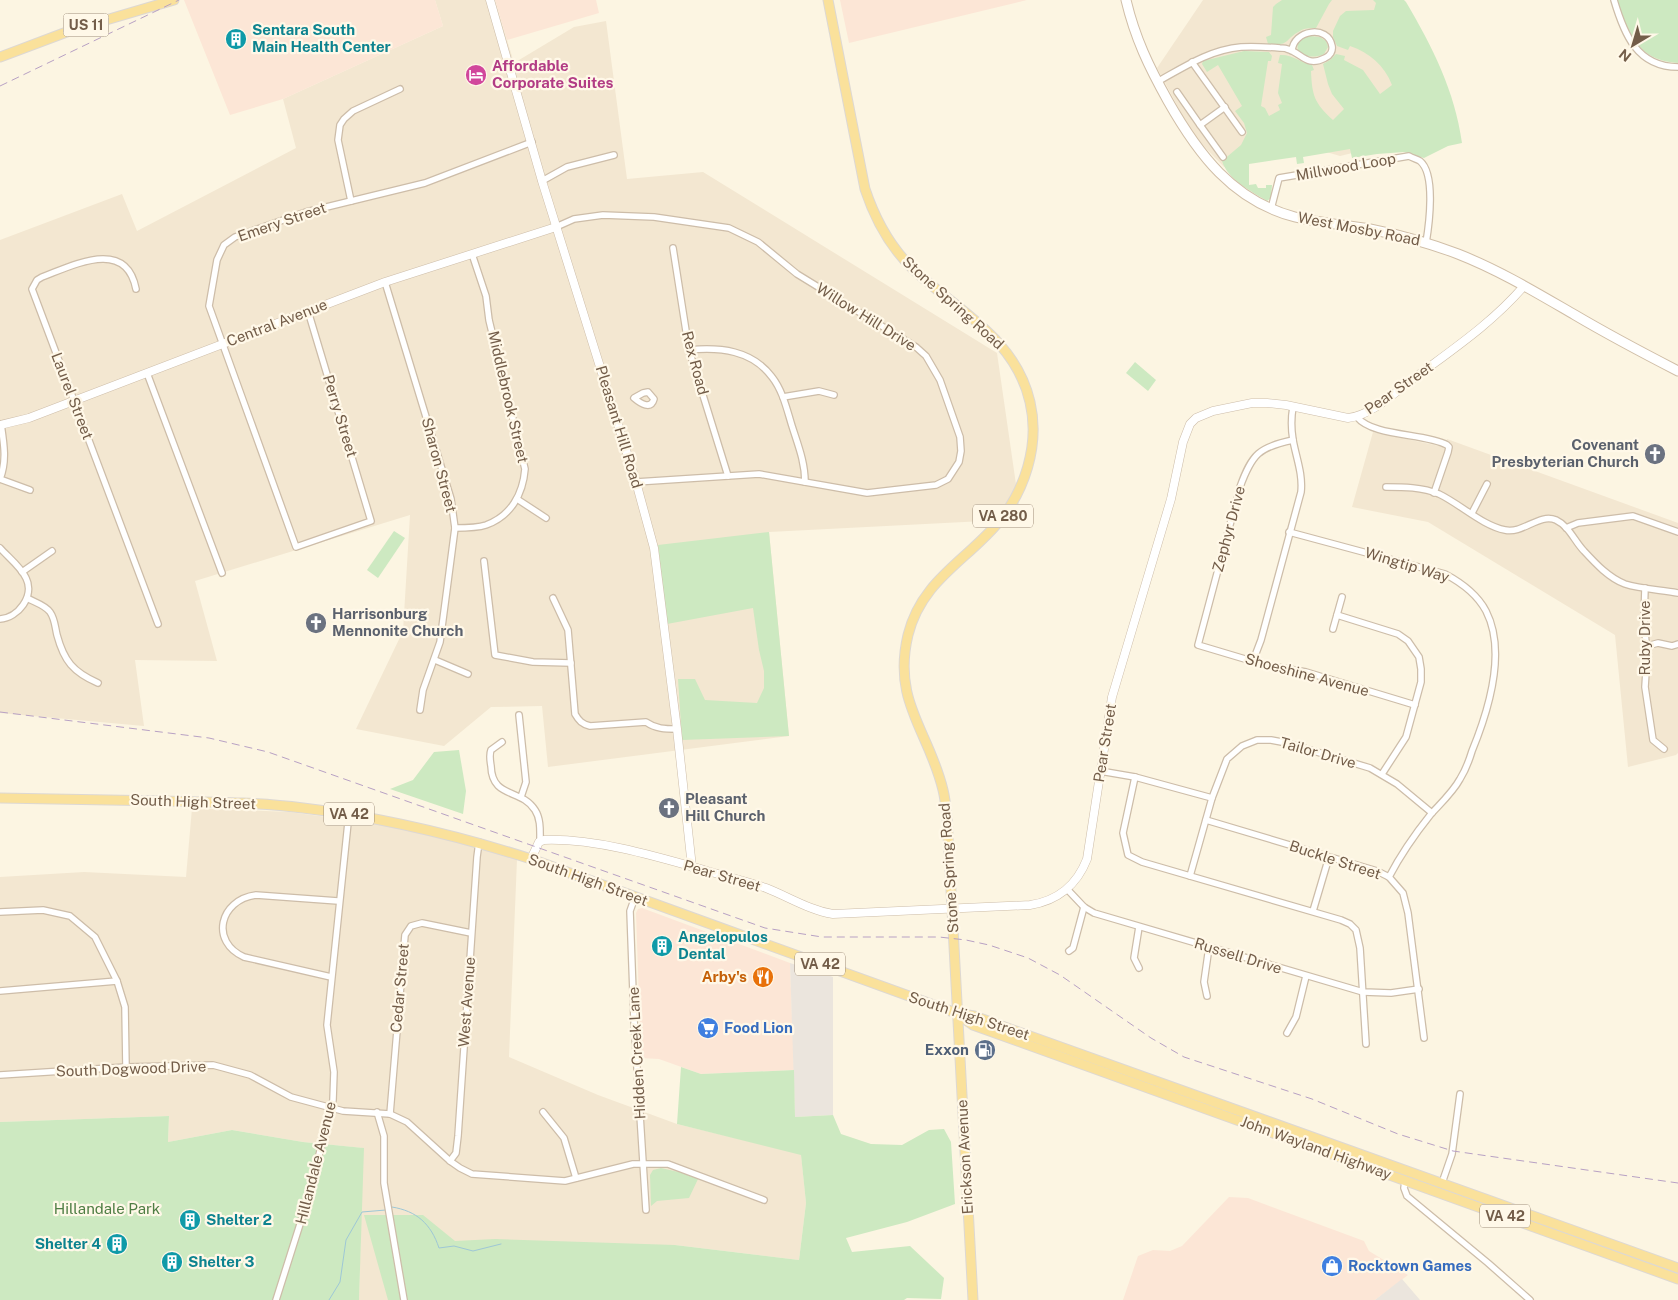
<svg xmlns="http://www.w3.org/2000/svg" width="1678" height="1300" viewBox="0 0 1678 1300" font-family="'Public Sans',sans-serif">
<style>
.residential{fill:#f3e7d1}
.commercial{fill:#fce6d6}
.industrial{fill:#ebe5dd}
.green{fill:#cde9c1}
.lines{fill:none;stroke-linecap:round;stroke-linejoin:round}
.stream{stroke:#9ec7d6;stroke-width:1}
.minor-casing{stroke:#cdbda9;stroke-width:8}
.tertiary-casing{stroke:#cdbda9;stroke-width:9}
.secondary-casing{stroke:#d0bea7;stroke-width:11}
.primary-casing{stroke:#ddd8d3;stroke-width:11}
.minor{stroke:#fff;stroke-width:5.5}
.tertiary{stroke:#fff;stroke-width:8}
.secondary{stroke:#fff;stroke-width:9}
.primary{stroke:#fae19b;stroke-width:9}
.rail{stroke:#b8a1c4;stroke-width:1;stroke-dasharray:8 5;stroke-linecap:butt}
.labels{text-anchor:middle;stroke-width:4.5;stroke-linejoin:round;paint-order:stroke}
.shield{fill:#fff8e8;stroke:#9d8c79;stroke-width:1}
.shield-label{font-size:14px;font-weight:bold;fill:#735d49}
.culture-label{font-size:15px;font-weight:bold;fill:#0d838f;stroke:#fff8e8;text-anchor:start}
.hotel-label{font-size:15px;font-weight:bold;fill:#b23c85;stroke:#fff8e8;text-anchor:start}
.street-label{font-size:15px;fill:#735d49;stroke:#fff8e8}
.worship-label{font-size:15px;font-weight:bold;fill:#5b616d;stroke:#fff8e8;text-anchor:start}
.food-label{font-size:15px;font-weight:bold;fill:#c56008;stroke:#fff8e8;text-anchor:end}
.shop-label{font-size:15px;font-weight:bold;fill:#366cbe;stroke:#fff8e8;text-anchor:start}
.service-label{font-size:15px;font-weight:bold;fill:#4e5e75;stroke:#fff8e8;text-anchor:end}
.park-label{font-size:15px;fill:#4f7e44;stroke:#fff8e8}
</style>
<rect width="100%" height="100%" fill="#fcf5e2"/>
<g class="residential">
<polygon points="435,0 495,0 514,63 574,27 606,21 627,179 703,172 997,353 1021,519 769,532 789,736 548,767 542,706 491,707 444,746 356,729 403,631 410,515 195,581 217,661 135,660 144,726 0,713 0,240 122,194 137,231 296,148 283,99 443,26"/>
<polygon points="1203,0 1402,0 1448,130 1340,156 1306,146 1224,167 1193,135 1157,68"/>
<polygon points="1373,432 1444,447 1447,439 1678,523 1678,753 1676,755 1628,767 1615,635 1428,522 1352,507"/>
<polygon points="192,808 289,812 380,824 464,841 517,859 509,1057 598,1095 677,1124 801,1154 806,1203 799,1260 675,1245 489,1300 359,1300 363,1148 303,1142 232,1130 168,1142 169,1116 0,1122 0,877 84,872 186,877"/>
</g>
<g class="commercial">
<polygon points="184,0 435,0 443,26 283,99 230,115"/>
<polygon points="495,0 596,0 599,13 507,40"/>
<polygon points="840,0 1027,0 849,43"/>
<polygon points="642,908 790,963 794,1070 701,1074 659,1059 641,1058 636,913 638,909"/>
<polygon points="1229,1197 1248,1198 1364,1241 1369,1251 1408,1275 1375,1300 1123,1300 1138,1256 1153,1250 1170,1251 1182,1246"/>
</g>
<g class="industrial">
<polygon points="790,963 833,977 833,1115 795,1117"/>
<polygon points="1402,1279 1420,1300 1375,1300"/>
</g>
<g class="green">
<path d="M1282,0H1332L1329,4L1316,28C1310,28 1304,28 1300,31C1283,40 1291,46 1268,44L1266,37L1271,35L1273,7L1276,4Z"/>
<path d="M1373,0H1404L1406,2C1432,46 1455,91 1462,143L1448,146L1424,158L1404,152L1377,154L1352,158L1350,149L1303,157L1304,163L1297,164L1296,157L1249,164V185L1256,184L1258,188H1266V185H1272L1271,198L1267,201C1251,191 1228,180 1222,161L1241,145L1247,133L1244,123L1235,111L1242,106L1218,65L1207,72L1202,64L1203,61L1244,51L1269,52L1272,56L1271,61H1268L1261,106L1265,108L1269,116L1280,110L1278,105L1282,103L1278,93L1282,64L1278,63L1280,55C1292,54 1301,63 1312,65L1314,70L1311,71C1312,95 1314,103 1333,120L1344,109L1332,94L1328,84L1323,64L1330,60L1336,54L1345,56L1344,60L1363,70L1380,94L1392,85C1384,65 1370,53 1350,46L1348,50L1337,46L1333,37V31L1340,16L1346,11L1374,10L1376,3Z"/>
<path d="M1616,0H1678V63C1638,61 1628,33 1616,0Z"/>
<path d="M1310,36L1320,37L1326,41L1328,47L1324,54C1312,60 1290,56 1300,39Z"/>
<polygon points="1135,362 1156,380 1148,391 1126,373"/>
<polygon points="394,531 405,538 378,578 367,570"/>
<polygon points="769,532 789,736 682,740 678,679 695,679 705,700 757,703 764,688 764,671 759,650 753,608 667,624 658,545"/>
<polygon points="459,750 466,791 463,814 390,789 413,780 434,752"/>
<polygon points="681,1067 701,1074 794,1070 795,1117 833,1115 841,1134 871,1144 902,1145 929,1130 944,1129 951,1142 955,1204 907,1222 846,1238 852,1252 910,1246 944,1278 941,1299 907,1298 904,1300 388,1300 364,1215 423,1215 455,1241 495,1239 675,1245 799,1260 806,1203 801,1155 677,1124"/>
<polygon points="169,1116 168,1142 232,1130 303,1142 364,1148 359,1300 0,1300 0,1122"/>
<polygon points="661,1168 683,1173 698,1179 689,1198 657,1201 651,1206 650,1175 653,1170"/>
</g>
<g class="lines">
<g class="stream">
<path d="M392,1207C417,1211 431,1224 439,1248L454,1246L473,1251L501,1244"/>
<polyline points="329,1300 340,1282 346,1240 362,1212 386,1210"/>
</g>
<g class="minor-casing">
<g id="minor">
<path d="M1614,0C1624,34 1637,67 1678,67"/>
<polyline points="1192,62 1242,132"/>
<path d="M1157,82C1184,67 1209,50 1241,47C1254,46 1267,47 1280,48C1280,48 1286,48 1287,49C1301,52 1306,68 1325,58C1330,56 1333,51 1332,46C1328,24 1293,30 1292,51"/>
<polyline points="1177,92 1200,125"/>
<polyline points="1223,157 1200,125 1225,107"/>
<polyline points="542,181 567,167 614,155"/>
<polyline points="351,201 338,140 340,125 344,119 353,111 400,89"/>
<path d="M1271,209L1279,178L1409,156C1412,158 1417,159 1420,161C1436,174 1429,225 1426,243"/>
<polyline points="556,227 574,219 603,215 654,217 729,228 758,242 797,274 916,347 926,356 940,380 960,437 961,451 959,462 948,479 936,485 867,493 759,474 636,482"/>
<polyline points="673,248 689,350 728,476"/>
<polyline points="385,282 451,499 455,528 440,642 423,690 420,710"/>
<path d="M136,289C126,237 72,266 42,277L37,280L32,289L158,624"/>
<polyline points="308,311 371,521 296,547 209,306 217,260 224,245 235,237 306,212 425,183 532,142"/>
<path d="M689,350C720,347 752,350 772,377C783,391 787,410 792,426C798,445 805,462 805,482"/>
<polyline points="147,373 222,573"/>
<path d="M648,392L654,399C651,410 641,404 634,398L643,393Z"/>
<polyline points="783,397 819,391 834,395"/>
<path d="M1357,417C1373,437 1425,433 1447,445L1449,447L1448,452L1434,493"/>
<path d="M1293,440C1259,447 1252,454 1240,487L1198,645L1265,665L1306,672L1415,705"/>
<path d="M0,479C7,461 4,444 1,424"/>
<polyline points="0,479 30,490"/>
<path d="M1386,487C1403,487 1422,487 1439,494C1460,504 1483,526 1505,530C1523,534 1539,513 1556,520C1569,526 1575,542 1584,551C1596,564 1609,578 1625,584C1640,589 1662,590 1678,593"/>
<polyline points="517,499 546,518"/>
<polyline points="1472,513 1487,484"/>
<path d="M455,528C465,528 477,528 486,525C511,516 523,494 525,469L489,320L486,296L472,254"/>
<polyline points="1566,528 1578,523 1633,516 1678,532"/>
<path d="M1289,532L1445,574C1462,583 1477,594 1486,611C1507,652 1488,712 1472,751C1469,761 1465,771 1460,779C1453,792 1441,803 1431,814C1415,834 1401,854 1389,877"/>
<path d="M0,548C8,557 21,567 26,578C35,596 18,618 0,619"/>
<polyline points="484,561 495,655 533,662 571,663"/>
<polyline points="22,572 52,551"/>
<polyline points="1645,588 1644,619 1647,656 1645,687 1653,740 1664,749"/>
<path d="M27,598C34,602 45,605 50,612C55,619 55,627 57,635C64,661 73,672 98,683"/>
<path d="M553,598L568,630L575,714C579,721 582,724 590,726L646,722C656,729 665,729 677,729"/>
<polyline points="1337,615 1398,634 1408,641 1419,657 1421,669 1421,682 1406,737 1382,774"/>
<polyline points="1333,629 1342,597"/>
<polyline points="1647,646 1658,643 1672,646 1678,644"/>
<polyline points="435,660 468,674"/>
<path d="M1253,661L1261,640L1301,492C1303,474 1296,457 1293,440C1291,428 1291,418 1293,407"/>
<polyline points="519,715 526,782 521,797"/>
<path d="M502,742L491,750C489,755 490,760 491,766C492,799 521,788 535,810C541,819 540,831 540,841"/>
<polyline points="1100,771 1135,777 1212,798"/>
<polyline points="1135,777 1123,833 1128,855 1142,862 1341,920 1350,924 1356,930 1360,948 1366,1044"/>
<polyline points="1206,820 1377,871 1389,877 1403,893 1408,913 1424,1038"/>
<polyline points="1190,876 1212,798 1227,759 1242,746 1257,740 1271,740 1287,743 1370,768 1397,784 1432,813"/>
<polyline points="1067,889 1084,907 1094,913 1363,992 1391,993 1419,989"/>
<polyline points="635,897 630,911 634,1020 646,1210"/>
<polyline points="1313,911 1329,857"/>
<polyline points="0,912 43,910 70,916 95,937 117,981 125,1007 126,1067"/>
<polyline points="1069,951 1073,948 1084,907"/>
<polyline points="1139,968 1134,958 1139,927"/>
<path d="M331,977L244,957C210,942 219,900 256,895L338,901"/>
<polyline points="0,991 117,981"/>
<polyline points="1207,996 1204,982 1209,947"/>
<polyline points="1287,1033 1296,1017 1306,976"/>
<polyline points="0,1075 126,1067 213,1065 250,1075 291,1097 343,1111 390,1114 407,1122 450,1161 460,1168 472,1174 565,1181 633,1164 668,1164 764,1200"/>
<polyline points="377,1112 384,1136 384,1183 404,1300"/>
<polyline points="543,1112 564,1138 576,1178"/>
<polyline points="390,1114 405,935 411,926 422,923 471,933"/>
<polyline points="450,1161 456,1153 458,1136 477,857 479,842"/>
<polyline points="1405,1181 1404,1188 1407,1196 1488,1263 1530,1300"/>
<polyline points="1442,1183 1452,1154 1460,1094"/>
<polyline points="276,1300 307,1202 333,1100 334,1072 327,1025 349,813"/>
</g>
</g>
<g class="tertiary-casing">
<g id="tertiary">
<polyline points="490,0 542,181 636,482 654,548 677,729 692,867"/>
<polyline points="0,425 29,418 385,282 556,227"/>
<path d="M531,859L539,842L544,840C594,838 655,856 704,870C724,876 746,881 766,888C789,897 809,910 833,914L1030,905C1057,901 1077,885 1087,859L1112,697L1171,499L1183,442L1190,424L1196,418L1213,411L1252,403H1267L1286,405L1348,418C1372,415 1394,393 1413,379C1453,349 1491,324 1524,286"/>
</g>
</g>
<g class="secondary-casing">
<path id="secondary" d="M1126,0C1135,38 1149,67 1168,101C1198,154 1233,201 1295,217C1320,223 1345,225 1370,229C1400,235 1429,243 1458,254C1499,270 1537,293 1575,315C1609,335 1643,353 1678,371"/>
</g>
<g class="primary-casing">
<g id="primary">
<path d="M828,0L865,189C875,219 889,246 913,269C957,311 1015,337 1030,402C1040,445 1025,492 996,525C964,562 921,582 908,635C892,702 929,731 943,790C945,798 946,807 947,816L973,1300"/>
<polyline points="0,57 72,30 174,0"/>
<path d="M0,798C54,799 108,800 163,801C209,802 256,802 303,808C381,817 456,835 531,859L942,1008L956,1013L974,1016L1678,1268"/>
<polyline points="959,1015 973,1025 1678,1279"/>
</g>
</g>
<use href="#minor" class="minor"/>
<use href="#tertiary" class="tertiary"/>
<use href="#secondary" class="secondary"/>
<use href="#primary" class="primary"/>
<g class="rail">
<polyline points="0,86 179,0"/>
<polyline points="0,712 209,738 268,752 765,928 822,937 939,937 966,940 989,945 1028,958 1060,975 1151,1038 1184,1057 1312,1099 1398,1134 1453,1151 1678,1183"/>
</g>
</g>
<defs>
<g id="building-disc" transform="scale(1.125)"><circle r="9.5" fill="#0f9aa8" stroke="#fff8e8"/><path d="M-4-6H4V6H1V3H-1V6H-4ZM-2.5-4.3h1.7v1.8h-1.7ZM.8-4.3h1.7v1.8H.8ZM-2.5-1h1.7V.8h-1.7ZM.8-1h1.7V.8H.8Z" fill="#fff"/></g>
<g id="hotel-disc" transform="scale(1.125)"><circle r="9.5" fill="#d1479c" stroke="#fff8e8"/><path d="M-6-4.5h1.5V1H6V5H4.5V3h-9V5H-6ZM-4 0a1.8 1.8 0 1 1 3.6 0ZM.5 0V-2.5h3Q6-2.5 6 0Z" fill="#fff"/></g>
<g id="church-disc" transform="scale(1.125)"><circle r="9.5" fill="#6b7280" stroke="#fff8e8"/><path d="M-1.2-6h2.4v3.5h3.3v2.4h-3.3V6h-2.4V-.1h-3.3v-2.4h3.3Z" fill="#fff"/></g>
<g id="restaurant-disc" transform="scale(1.125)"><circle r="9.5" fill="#e8710a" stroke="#fff8e8"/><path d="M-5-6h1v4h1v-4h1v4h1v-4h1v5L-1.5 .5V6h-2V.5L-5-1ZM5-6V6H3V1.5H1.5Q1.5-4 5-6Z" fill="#fff"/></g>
<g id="supermarket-disc" transform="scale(1.125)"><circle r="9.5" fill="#3f7fe0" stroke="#fff8e8"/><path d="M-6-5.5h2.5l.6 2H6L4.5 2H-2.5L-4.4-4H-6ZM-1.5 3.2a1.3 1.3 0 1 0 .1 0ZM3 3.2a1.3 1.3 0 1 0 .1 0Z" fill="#fff"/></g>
<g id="fuel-disc" transform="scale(1.125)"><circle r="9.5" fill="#5c6f8a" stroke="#fff8e8"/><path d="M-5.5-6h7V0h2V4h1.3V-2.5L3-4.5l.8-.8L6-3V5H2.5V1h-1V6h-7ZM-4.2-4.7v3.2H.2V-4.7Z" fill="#fff"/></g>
<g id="shop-disc" transform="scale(1.125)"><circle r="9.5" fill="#3f7fe0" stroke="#fff8e8"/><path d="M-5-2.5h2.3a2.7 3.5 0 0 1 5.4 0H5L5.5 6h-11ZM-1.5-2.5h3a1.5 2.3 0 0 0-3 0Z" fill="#fff"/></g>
</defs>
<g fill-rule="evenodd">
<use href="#building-disc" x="236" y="39"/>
<use href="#hotel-disc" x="476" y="75"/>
<use href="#church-disc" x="1655" y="454"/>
<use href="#church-disc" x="316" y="623"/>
<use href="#church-disc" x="669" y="808"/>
<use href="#building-disc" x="662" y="946"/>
<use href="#restaurant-disc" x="763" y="977"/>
<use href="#supermarket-disc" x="708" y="1028"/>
<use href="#fuel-disc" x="985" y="1050"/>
<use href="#building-disc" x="190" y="1220"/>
<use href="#building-disc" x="117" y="1244"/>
<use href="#building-disc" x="172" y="1262"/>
<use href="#shop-disc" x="1332" y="1266"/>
</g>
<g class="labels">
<g class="shield">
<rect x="63.5" y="13.5" width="45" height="23" rx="4"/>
<rect x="973" y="504.5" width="60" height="23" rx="4"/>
<rect x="324" y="802.5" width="50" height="23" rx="4"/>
<rect x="795" y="952.5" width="50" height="23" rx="4"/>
<rect x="1480" y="1204.5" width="50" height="23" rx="4"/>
</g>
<g class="shield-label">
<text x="86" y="30">US 11</text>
<text x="1003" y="521">VA 280</text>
<text x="349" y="819">VA 42</text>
<text x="820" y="969">VA 42</text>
<text x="1505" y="1221">VA 42</text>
</g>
<g class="culture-label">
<text x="252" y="35">Sentara South<tspan x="252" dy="17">Main Health Center</tspan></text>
<text x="678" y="942">Angelopulos<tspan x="678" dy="17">Dental</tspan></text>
<text x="206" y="1225">Shelter 2</text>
<text x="101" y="1249" text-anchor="end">Shelter 4</text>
<text x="188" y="1267">Shelter 3</text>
</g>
<g class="hotel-label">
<text x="492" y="71">Affordable<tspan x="492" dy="17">Corporate Suites</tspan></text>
</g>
<g class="street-label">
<text transform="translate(1346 167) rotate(-10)" y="5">Millwood Loop</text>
<text transform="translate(282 222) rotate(-19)" y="5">Emery Street</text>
<text transform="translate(1359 229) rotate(11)" y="5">West Mosby Road</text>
<text transform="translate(953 303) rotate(42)" y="5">Stone Spring Road</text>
<text transform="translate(866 317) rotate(32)" y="5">Willow Hill Drive</text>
<text transform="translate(277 323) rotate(-21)" y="5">Central Avenue</text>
<text transform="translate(695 363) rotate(75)" y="5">Rex Road</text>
<text transform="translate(1399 388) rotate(-35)" y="5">Pear Street</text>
<text transform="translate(72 396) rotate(69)" y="5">Laurel Street</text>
<text transform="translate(508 397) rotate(77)" y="5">Middlebrook Street</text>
<text transform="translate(340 416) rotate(73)" y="5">Perry Street</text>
<text transform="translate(619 427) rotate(73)" y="5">Pleasant Hill Road</text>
<text transform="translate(439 465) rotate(75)" y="5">Sharon Street</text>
<text transform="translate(1229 529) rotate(-75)" y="5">Zephyr Drive</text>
<text transform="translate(1407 565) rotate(17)" y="5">Wingtip Way</text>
<text transform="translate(1645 638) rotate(-90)" y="5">Ruby Drive</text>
<text transform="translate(1307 675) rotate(15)" y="5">Shoeshine Avenue</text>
<text transform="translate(1105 743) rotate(-81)" y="5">Pear Street</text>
<text transform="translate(1318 753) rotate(16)" y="5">Tailor Drive</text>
<text transform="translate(193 802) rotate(2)" y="5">South High Street</text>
<text transform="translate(1335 860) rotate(18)" y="5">Buckle Street</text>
<text transform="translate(949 868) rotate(-94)" y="5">Stone Spring Road</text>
<text transform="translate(722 876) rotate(16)" y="5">Pear Street</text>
<text transform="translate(588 880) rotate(20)" y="5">South High Street</text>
<text transform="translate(1238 956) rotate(17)" y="5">Russell Drive</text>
<text transform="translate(400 988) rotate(-85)" y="5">Cedar Street</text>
<text transform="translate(467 1002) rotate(-86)" y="5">West Avenue</text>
<text transform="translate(969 1016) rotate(18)" y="5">South High Street</text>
<text transform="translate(637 1053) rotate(-93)" y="5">Hidden Creek Lane</text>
<text transform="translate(131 1069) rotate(-2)" y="5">South Dogwood Drive</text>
<text transform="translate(1316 1148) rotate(20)" y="5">John Wayland Highway</text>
<text transform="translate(965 1157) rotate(-93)" y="5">Erickson Avenue</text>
<text transform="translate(316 1163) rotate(-76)" y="5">Hillandale Avenue</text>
</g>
<g class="worship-label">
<text x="1639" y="450" text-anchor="end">Covenant<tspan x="1639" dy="17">Presbyterian Church</tspan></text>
<text x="332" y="619">Harrisonburg<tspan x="332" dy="17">Mennonite Church</tspan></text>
<text x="685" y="804">Pleasant<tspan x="685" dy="17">Hill Church</tspan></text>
</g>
<g class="food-label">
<text x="747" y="982">Arby's</text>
</g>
<g class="shop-label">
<text x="724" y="1033">Food Lion</text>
<text x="1348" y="1271">Rocktown Games</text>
</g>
<g class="service-label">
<text x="969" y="1055">Exxon</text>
</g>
<g class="park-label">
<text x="107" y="1214">Hillandale Park</text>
</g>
</g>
<g transform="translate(1633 45) rotate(218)" stroke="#fff8e8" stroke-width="4" paint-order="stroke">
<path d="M0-4L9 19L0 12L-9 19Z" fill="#735d49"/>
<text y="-8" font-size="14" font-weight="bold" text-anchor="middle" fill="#735d49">N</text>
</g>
</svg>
